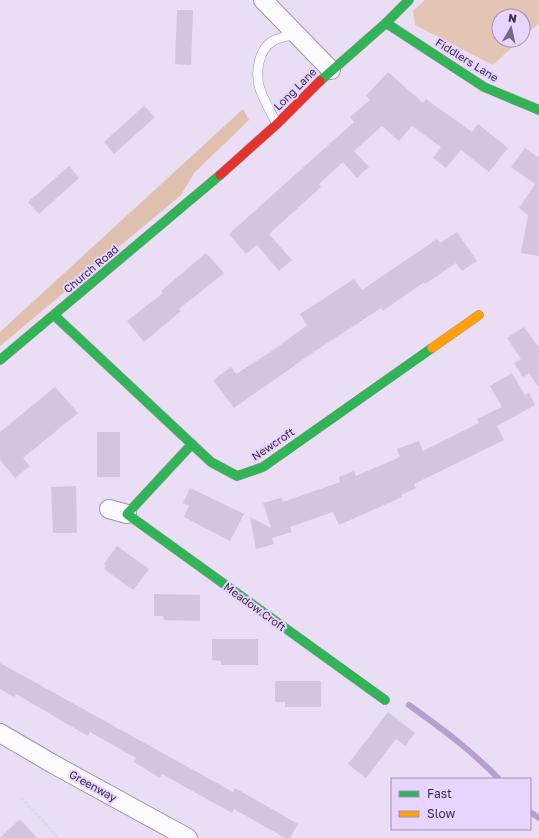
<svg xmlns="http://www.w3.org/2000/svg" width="539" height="838" viewBox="0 0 539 838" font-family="'Golos Text',sans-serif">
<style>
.green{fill:#e4c4b3}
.forest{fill:#dfbfad}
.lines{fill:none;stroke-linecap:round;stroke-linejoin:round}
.stream{stroke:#b69fce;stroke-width:6}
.building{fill:#d1c6db}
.lane-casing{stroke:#9f94aa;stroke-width:10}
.street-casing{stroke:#9f94aa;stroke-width:20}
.fast-casing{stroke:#9f94aa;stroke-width:10}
.slow-casing{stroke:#9f94aa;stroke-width:10}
.jam-casing{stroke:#9f94aa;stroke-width:10}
.path{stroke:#dddae0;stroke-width:2.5;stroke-dasharray:3 2;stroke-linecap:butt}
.lane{stroke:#fcfafd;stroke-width:9}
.street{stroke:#fcfafd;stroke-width:18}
.fast{stroke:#30b455;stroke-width:9}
.slow{stroke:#ff9f0a;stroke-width:9}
.jam{stroke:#e5322d;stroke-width:9}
.labels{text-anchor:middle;stroke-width:4;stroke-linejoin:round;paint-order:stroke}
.street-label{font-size:11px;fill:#382b46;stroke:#e8d4fe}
</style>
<rect width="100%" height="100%" fill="#e9def4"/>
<polygon class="green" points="425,0 539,0 539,23 523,38 523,16 499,16 499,40 520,40 493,65 415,25 413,11"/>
<polygon class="forest" points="243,109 249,120 194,173 181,195 0,346 0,332"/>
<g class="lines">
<g class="stream">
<path d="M409,705C441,728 471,750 499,779"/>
<polyline points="530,812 539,818"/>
</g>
</g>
<g class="building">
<polygon points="177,10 193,10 191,65 175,64"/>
<polygon points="388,72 423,103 426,99 472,132 478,124 508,148 489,172 461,150 446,168 433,158 441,147 412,126 399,141 382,126 354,151 369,167 363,172 357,178 343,162 319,184 321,187 269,234 292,260 279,271 257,245 246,254 229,234 354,122 350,117 370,100 366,96"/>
<polygon points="144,106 155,117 114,154 104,142"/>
<polygon points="525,148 539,158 539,256 521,253 528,215 519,208 535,184 511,167"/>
<polygon points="69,166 79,178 39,214 28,202"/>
<polygon points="457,232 477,261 462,271 456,263 425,284 424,282 383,311 381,308 315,351 234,408 213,380 231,367 236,374 275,349 307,325 300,314 354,279 362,290 437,239 440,243"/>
<polygon points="206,253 224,273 179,309 181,311 144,342 127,321 163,293 161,291"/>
<polygon points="524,327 539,348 539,388 529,373 523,377 514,363 521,359 507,338"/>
<polygon points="512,373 525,395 529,393 535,405 497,426 504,440 414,484 416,488 401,495 402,497 339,525 333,512 290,527 292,532 272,538 274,544 256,549 250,517 271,528 263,503 281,498 283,502 323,488 340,482 339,477 354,471 356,476 400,457 397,449 419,441 423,451 479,423 477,419 502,407 490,386"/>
<polygon points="55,387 78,413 23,458 30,466 15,478 0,460 0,432"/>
<rect x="97" y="432" width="23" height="45"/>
<polygon points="76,486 77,533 53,533 51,487"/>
<polygon points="190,488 244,514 230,541 184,517 189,506 183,503"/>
<polygon points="117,546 149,569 133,590 104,569 106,565 104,564"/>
<polygon points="154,594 200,595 200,621 164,620 163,616 154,616"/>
<polygon points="212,639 258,639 258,665 221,665 221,661 212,660"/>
<polygon points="0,663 233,792 235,788 298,824 290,838 285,838 234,809 232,813 162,774 160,778 134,762 136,758 90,732 88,736 16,694 14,697 0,689"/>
<polygon points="275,681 321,681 321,707 285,707 285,702 275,702"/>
<polygon points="388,712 415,733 405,746 396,739 366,778 348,764"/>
<polygon points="20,819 37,838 0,838"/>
</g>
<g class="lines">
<g class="lane-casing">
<path id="lane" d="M276,123C271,112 264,101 260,89C255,75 258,49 273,41C280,37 289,36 297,34"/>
</g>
<g class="street-casing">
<g id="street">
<polyline points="263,0 331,70"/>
<polyline points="109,509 127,514"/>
<polyline points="0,733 53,764 188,838"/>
</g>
</g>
<g class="fast-casing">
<g id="fast">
<polyline points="386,23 484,87 539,110"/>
<polyline points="320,81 386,23 409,0"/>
<polyline points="55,316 211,462 237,476 263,467 432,348"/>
<polyline points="0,360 220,175"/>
<polyline points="192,444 127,514 385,700"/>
</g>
</g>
<g class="slow-casing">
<polyline id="slow" points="432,348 479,315"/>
</g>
<g class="jam-casing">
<polyline id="jam" points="220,175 277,124 320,81"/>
</g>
<polyline class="path" points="21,798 59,838"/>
<use href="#lane" class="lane"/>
<use href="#street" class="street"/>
<use href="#fast" class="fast"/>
<use href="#slow" class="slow"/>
<use href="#jam" class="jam"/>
</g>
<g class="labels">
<g class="street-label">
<text transform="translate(467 60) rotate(32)" y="4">Fiddlers Lane</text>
<text transform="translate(295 89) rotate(-45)" y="4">Long Lane</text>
<text transform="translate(91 269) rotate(-40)" y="4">Church Road</text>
<text transform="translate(273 444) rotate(-34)" y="4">Newcroft</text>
<text transform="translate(255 607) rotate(36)" y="4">Meadow Croft</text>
<text transform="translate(93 786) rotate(29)" y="4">Greenway</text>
</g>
</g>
<rect x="391" y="778" width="140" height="52" fill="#e8d4fe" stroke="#a290b4"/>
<rect x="399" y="791" width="20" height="6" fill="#30b455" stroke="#a290b4"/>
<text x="427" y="798" font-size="12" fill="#382b46">Fast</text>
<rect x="399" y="811" width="20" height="6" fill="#ff9f0a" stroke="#a290b4"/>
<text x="427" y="818" font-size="12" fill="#382b46">Slow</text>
<g transform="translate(511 28) rotate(9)"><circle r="19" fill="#e8d4fe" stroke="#a290b4"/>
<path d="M0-3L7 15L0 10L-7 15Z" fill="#766a83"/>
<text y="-6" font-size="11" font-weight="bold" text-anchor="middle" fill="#382b46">N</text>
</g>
</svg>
